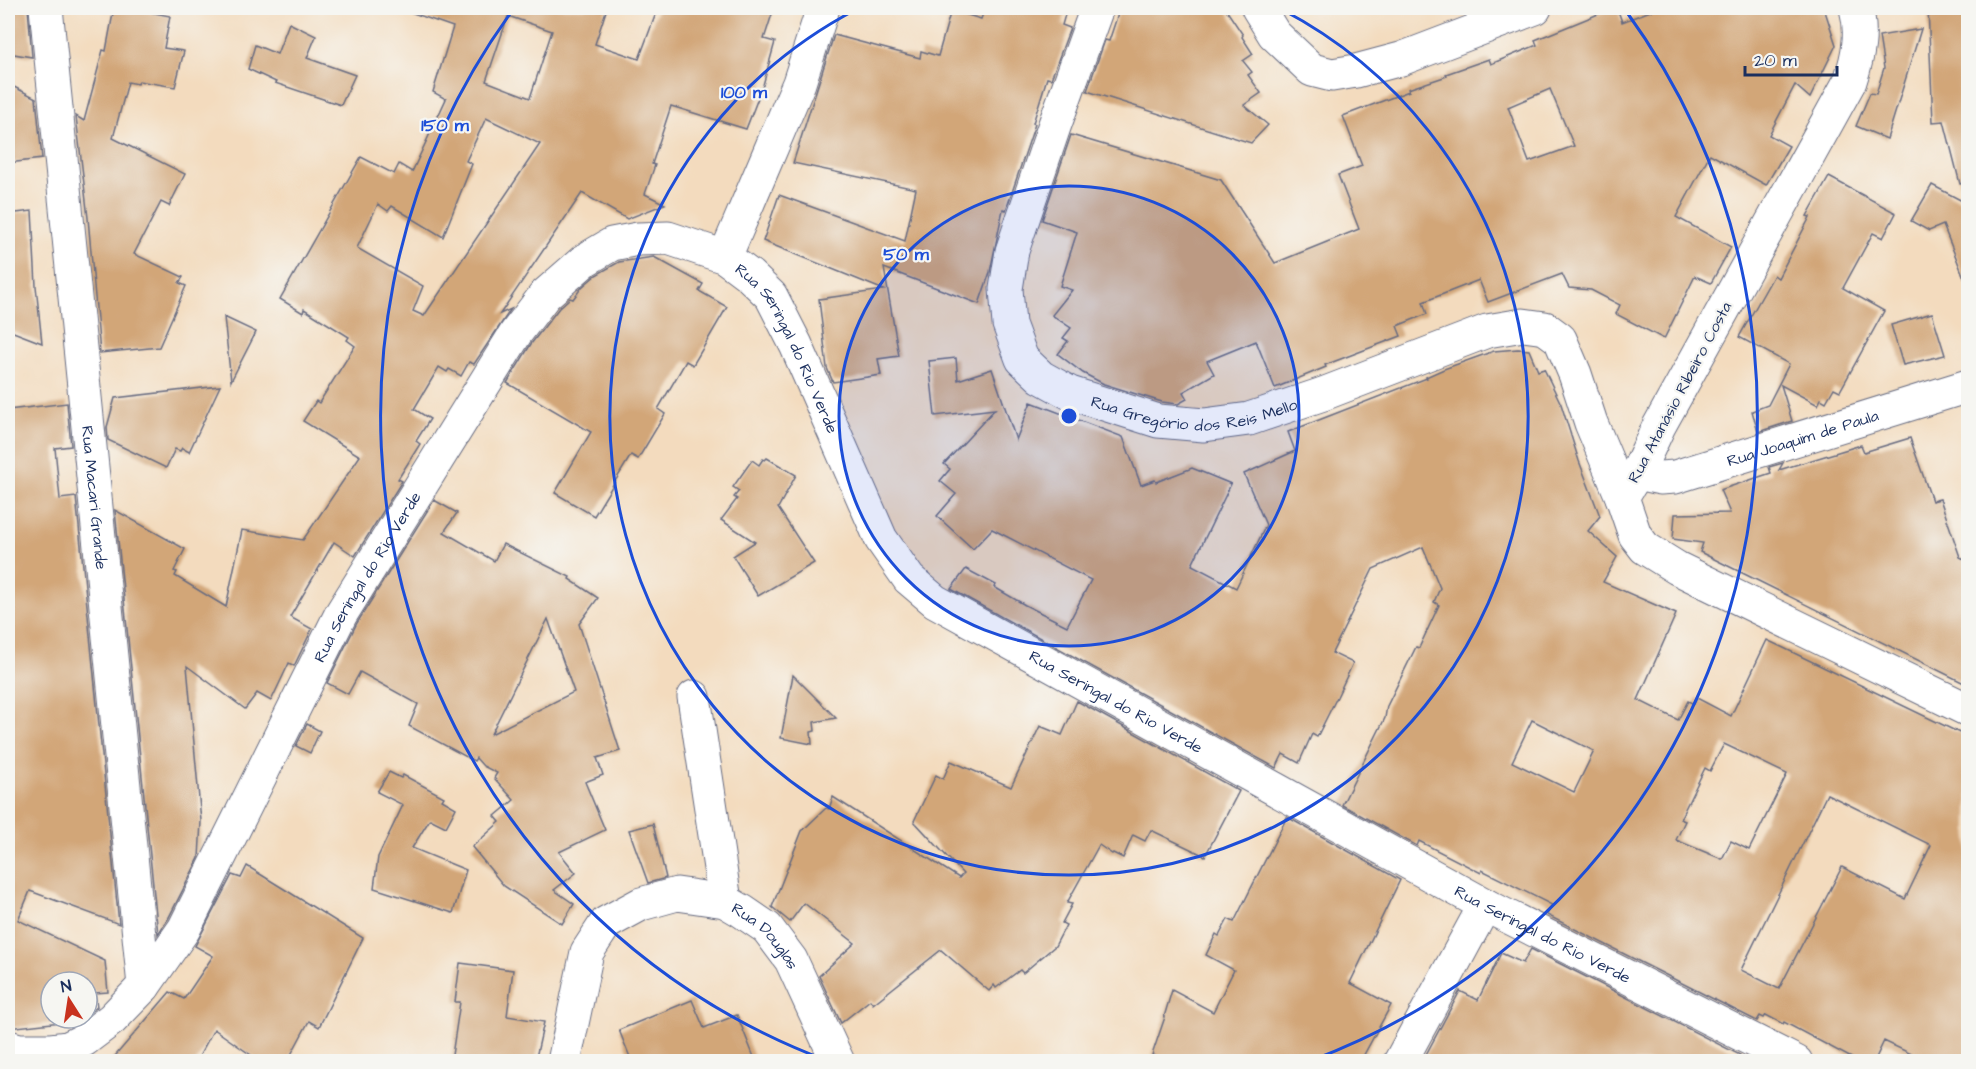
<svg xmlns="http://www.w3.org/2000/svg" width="1976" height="1069" viewBox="0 0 1976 1069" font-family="'Architects Daughter',sans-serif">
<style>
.building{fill:#d2a678;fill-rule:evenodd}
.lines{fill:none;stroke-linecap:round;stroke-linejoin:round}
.street-casing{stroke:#676b80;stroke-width:35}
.street{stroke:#fff;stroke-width:33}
.ring{fill:none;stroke:#1d4ed8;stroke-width:3}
.labels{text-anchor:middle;stroke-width:4.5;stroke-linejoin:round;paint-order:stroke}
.street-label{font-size:16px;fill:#1b2f5e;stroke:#f6f6f2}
.centre{fill:#1d4ed8;stroke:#f6f6f2;stroke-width:3}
.ring-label{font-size:18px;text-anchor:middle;font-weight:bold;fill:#1d4ed8;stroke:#f6f6f2;stroke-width:4.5;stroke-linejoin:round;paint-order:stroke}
</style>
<rect width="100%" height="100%" fill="#f6f6f2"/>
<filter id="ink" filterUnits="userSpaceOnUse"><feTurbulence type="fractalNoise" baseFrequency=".0167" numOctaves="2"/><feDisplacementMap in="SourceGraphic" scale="12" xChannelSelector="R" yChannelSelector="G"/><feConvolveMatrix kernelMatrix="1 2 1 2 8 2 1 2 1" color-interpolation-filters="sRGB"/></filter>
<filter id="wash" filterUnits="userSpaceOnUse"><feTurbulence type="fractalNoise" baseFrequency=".008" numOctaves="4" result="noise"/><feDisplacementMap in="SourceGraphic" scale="24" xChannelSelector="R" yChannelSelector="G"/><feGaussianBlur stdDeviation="1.35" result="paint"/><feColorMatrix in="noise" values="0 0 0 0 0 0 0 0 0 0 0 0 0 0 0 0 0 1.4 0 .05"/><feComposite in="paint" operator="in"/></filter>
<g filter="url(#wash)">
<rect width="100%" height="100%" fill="#f3dbbe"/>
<g id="blocks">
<g class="building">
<polygon points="8,8 28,8 32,57 8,53"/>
<polygon points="114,8 145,8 144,11 170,16 164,48 184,51 175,87 139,81 138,84 128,82 113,138 185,174 169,206 161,202 134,254 183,277 179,283 186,286 159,347 100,353 88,218 76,116 84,121 103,50 106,51"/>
<path d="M410,8H607L595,44L639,59L658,8H774L764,39L775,42L763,85L746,129L671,106L652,164L655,165L645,194L665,204L627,219L582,193L500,314L511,309L474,364L469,362L461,376L449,369L447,372L439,367L414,409L430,419L416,441L420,444L398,479L402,481L355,556L334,542L290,617L312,629L294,666L289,663L271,701L257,693L245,709L187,666L201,821L199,858L168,919L158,934L115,510L185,549L174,571L177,572L175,576L226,607L242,530L303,540L360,456L303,421L316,401L319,403L355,346L347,340L349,337L304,309L303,313L280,299L361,157L394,174L399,164L412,172L446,99L433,92L453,27L410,12ZM508,16L552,31L530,98L486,81ZM486,118L540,144L424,316L413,311L423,286L357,248L378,204L388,211L392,206L443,237L472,164L466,161Z"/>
<polygon points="985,8 1067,8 1062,25 1070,28 1051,79 1047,78 1033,123 1035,124 1006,210 1003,209 990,272 979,304 884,268 899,356 878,359 881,375 833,382 827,368 819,299 884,290 763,241 779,195 905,241 916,189 793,163 834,35 920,58 921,51 938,56 951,10 981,19"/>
<polygon points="1120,8 1225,8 1243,35 1242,37 1253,54 1243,61 1252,72 1248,75 1261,93 1244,105 1268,125 1251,143 1087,91 1105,40 1109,41"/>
<path d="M1613,8H1617L1622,22L1658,8H1824L1836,45L1810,98L1795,85L1769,135L1789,146L1766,185L1710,154L1676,217L1731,247L1711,283L1695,276L1664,339L1616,314L1620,305L1591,290L1569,288L1562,274L1488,302L1479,280L1423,302L1427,314L1397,326L1401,336L1325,365L1326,367L1275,388L1256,341L1207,361L1214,374L1183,392L1187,399L1178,404L1162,402L1104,384L1083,373L1058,354L1068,341L1063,338L1071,328L1052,315L1072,290L1060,286L1077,232L1042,220L1071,135L1221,180L1275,263L1359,229L1338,175L1362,166L1343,116L1409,91L1408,89L1447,76L1446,74L1489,59L1491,64L1537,45L1535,40ZM1550,89L1574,146L1529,162L1508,107Z"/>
<polygon points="1928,8 1968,8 1968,183 1960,184 1944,121 1933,122"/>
<polygon points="289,23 316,36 307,58 355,75 341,105 275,83 276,82 248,69 255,45 277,54"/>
<polygon points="1921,29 1887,139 1856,126 1870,93 1876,94 1884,68 1879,36"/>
<polygon points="8,84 36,98 42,159 8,163"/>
<polygon points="1829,177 1896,213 1883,238 1873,233 1843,288 1884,311 1840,391 1834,388 1826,402 1821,399 1818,405 1781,385 1792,421 1758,432 1752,411 1768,405 1789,364 1739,337 1774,275 1778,278 1810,217 1807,216"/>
<polygon points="1932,185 1968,204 1968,285 1967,285 1943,225 1929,231 1911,221"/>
<polygon points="32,211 36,286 42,343 8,330 8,214"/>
<polygon points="654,257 703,284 699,291 727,307 693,365 686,361 658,409 665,414 638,459 631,455 594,516 555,493 591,432 507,383 531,344 559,308 570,298 573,299 582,287 596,275 619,262"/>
<polygon points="1932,313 1945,355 1903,365 1891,325"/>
<polygon points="224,317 256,332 231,381"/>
<path d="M1518,349L1529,350L1538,371L1544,369L1561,404L1579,461L1600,516L1588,531L1617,557L1603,582L1676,614L1638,700L1678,720L1688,701L1694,704L1697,698L1731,716L1767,640L1968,737V1062H1928L1884,1041L1874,1062H1859L1784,1022L1783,1024L1766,1015L1764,1018L1760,1016L1757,1021L1547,915L1552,905L1482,870L1481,873L1419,841L1417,846L1342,805L1385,718L1387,706L1416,647L1419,648L1439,605L1434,602L1440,588L1423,547L1373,569L1332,653L1353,663L1337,697L1317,737L1312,734L1299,763L1283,754L1276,768L951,589L966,569L996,585L994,587L1025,605L1067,626L1091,580L992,529L973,549L937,516L956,494L940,481L950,469L944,464L995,409L935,416L929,361L956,358L958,380L992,369L1016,440L1031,402L1123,437L1141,485L1155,480L1156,482L1192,468L1231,484L1192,565L1236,588L1266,525L1244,474L1295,451L1288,432L1427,378L1426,377L1444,369L1494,351ZM1532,720L1594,751L1574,792L1512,762ZM1724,744L1787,774L1749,850L1731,841L1722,859L1676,840L1685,821L1680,819L1705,768L1710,771ZM1827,794L1931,845L1905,899L1842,867L1779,989L1741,970Z"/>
<polygon points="220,386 189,452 182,448 180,451 175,449 166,468 108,440 107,427 115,398"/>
<polygon points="67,403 71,446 55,448 60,499 76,497 119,924 30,891 18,920 105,961 108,992 95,993 97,1007 87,1014 87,982 51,982 51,1018 82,1018 79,1020 8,1028 8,410"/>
<polygon points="1910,438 1932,501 1940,499 1960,557 1968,561 1968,685 1700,552 1703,543 1673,539 1675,514 1730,513 1720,490 1771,473 1769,467 1783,463 1779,470 1861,445 1864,452"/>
<polygon points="767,458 796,475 778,508 814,563 758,596 733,556 755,542 721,520 737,499 734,497 739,491 733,487 752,460 759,465 763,459 765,460"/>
<path d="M434,500L457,513L444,532L494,561L503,544L570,577L569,579L598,598L579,624L620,751L597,758L603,775L585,782L605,830L559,852L576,873L554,890L574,904L562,924L504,886L472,847L500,822L495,816L514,800L494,778L497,773L483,766L476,758L474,761L409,726L418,704L360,672L348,694L327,683L357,623ZM548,619L574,692L491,734Z"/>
<polygon points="793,675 836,718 814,722 815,731 811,732 812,744 781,738"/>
<polygon points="1077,701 1239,791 1205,856 1151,830 1145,841 1133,835 1123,858 1113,853 1112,854 1099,845 1067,903 1072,904 1062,923 1066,925 1055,946 1023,973 1020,970 996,988 994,985 989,991 941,950 873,1004 870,1000 841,1023 819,976 855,943 804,903 790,922 772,907 802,831 826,808 829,809 833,797 959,878 963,874 914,821 936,775 943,779 951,761 1011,787 1040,726 1062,735"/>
<polygon points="307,724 320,731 310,753 296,746"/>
<polygon points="389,772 401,778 403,775 444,797 442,800 456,808 446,827 430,819 412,848 466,870 453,913 374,888 378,857 403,805 377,792"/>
<polygon points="1287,817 1400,880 1350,983 1391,1005 1360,1062 1166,1062 1152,1055 1165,1017 1164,1017 1172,990 1213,1012 1234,970 1206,955 1216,934 1219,936 1228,919 1234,922"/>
<polygon points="653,824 666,878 648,883 629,830"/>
<polygon points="247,866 363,938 319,1027 309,1021 287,1062 261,1062 214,1029 196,1062 110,1062 170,992 184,999 213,956 195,946 232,875 241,878"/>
<polygon points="1531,949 1740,1055 1737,1062 1422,1062 1460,991 1478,1000 1501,953 1523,963"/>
<polygon points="460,963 513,970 507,1016 544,1022 535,1062 451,1062 460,1002 455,1002"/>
<polygon points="692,1000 704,1028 737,1015 756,1062 632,1062 619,1030"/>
</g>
</g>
</g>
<g filter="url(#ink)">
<use href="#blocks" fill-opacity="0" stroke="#676b80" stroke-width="1.5"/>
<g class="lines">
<g class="street-casing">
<g id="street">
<path id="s1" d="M46,8L144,986"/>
<path id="s2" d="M1097,8L1054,127L1012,251L1006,289L1009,324L1022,359L1041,377L1070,393L1158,421L1204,425L1249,419L1323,394L1487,331L1523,325L1545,328L1560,339L1575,374L1591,423L1622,497"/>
<polyline points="1258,8 1274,34 1312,70 1332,75 1356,71 1401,59 1535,8"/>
<path d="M1856,8C1863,33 1858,57 1850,81L1659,426L1637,473L1622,497L1635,535L1645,548L1677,568L1968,710"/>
<polyline points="725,257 799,83 823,8"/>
<path id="s3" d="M1637,473L1660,478L1675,477L1968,386"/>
<polyline points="694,697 725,901"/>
<path id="s4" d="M8,1047L19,1050H51L68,1048L84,1040L112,1019L144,986L184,929L341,614L516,333L545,295L585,260L612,244L638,239L668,238L725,257L749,275L771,296L796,345L881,539L909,579L935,601L1485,905L1796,1062"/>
<path id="s5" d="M564,1062L587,952L606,923L641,904L677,894L725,901L742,911L767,928L791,960L838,1062"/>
<polyline points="1400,1062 1485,905"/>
</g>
</g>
<use href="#street" class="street"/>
</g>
</g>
<circle cx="1069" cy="416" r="230" fill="#1d4ed8" fill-opacity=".12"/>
<g class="ring">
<circle cx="1069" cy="416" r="230"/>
<path d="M1281 9A459 459 0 1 1 857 9"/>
<path d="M828 1061A689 689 0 0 1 512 11M1626 11A689 689 0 0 1 1310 1061"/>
</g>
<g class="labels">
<g class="street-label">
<text dy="6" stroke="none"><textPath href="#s4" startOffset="1274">Rua Seringal do Rio Verde</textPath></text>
<text transform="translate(1679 392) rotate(-62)" y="6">Rua Atanásio Ribeiro Costa</text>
<text dy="6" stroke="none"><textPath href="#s2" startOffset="556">Rua Gregório dos Reis Mello</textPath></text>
<text dy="6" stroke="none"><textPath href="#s3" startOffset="172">Rua Joaquim de Paula</textPath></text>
<text dy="6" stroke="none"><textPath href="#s1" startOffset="492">Rua Macari Grande</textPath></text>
<text dy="6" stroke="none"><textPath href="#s4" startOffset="626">Rua Seringal do Rio Verde</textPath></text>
<text dy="6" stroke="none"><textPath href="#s4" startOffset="1778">Rua Seringal do Rio Verde</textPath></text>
<text dy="6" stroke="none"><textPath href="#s4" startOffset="2264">Rua Seringal do Rio Verde</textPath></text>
<text dy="6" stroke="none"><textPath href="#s5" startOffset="327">Rua Douglas</textPath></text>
</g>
</g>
<circle cx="1069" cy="416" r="9" class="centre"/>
<g class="ring-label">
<text x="744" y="98">100 m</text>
<text x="445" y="131">150 m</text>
<text x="906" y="260">50 m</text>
</g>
<rect width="1976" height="1069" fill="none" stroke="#f6f6f2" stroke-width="30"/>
<g transform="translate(69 1000) rotate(348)"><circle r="28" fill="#f6f6f2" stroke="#9ea6b7" stroke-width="1.5"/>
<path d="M0-4.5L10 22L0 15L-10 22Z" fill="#c8321e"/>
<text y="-9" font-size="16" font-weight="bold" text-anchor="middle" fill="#1b2f5e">N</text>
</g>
<path d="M1745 66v9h92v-9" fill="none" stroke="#1b2f5e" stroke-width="3"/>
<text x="1754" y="66" font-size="18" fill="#1b2f5e" stroke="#f6f6f2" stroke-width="4.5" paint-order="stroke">20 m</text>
</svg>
